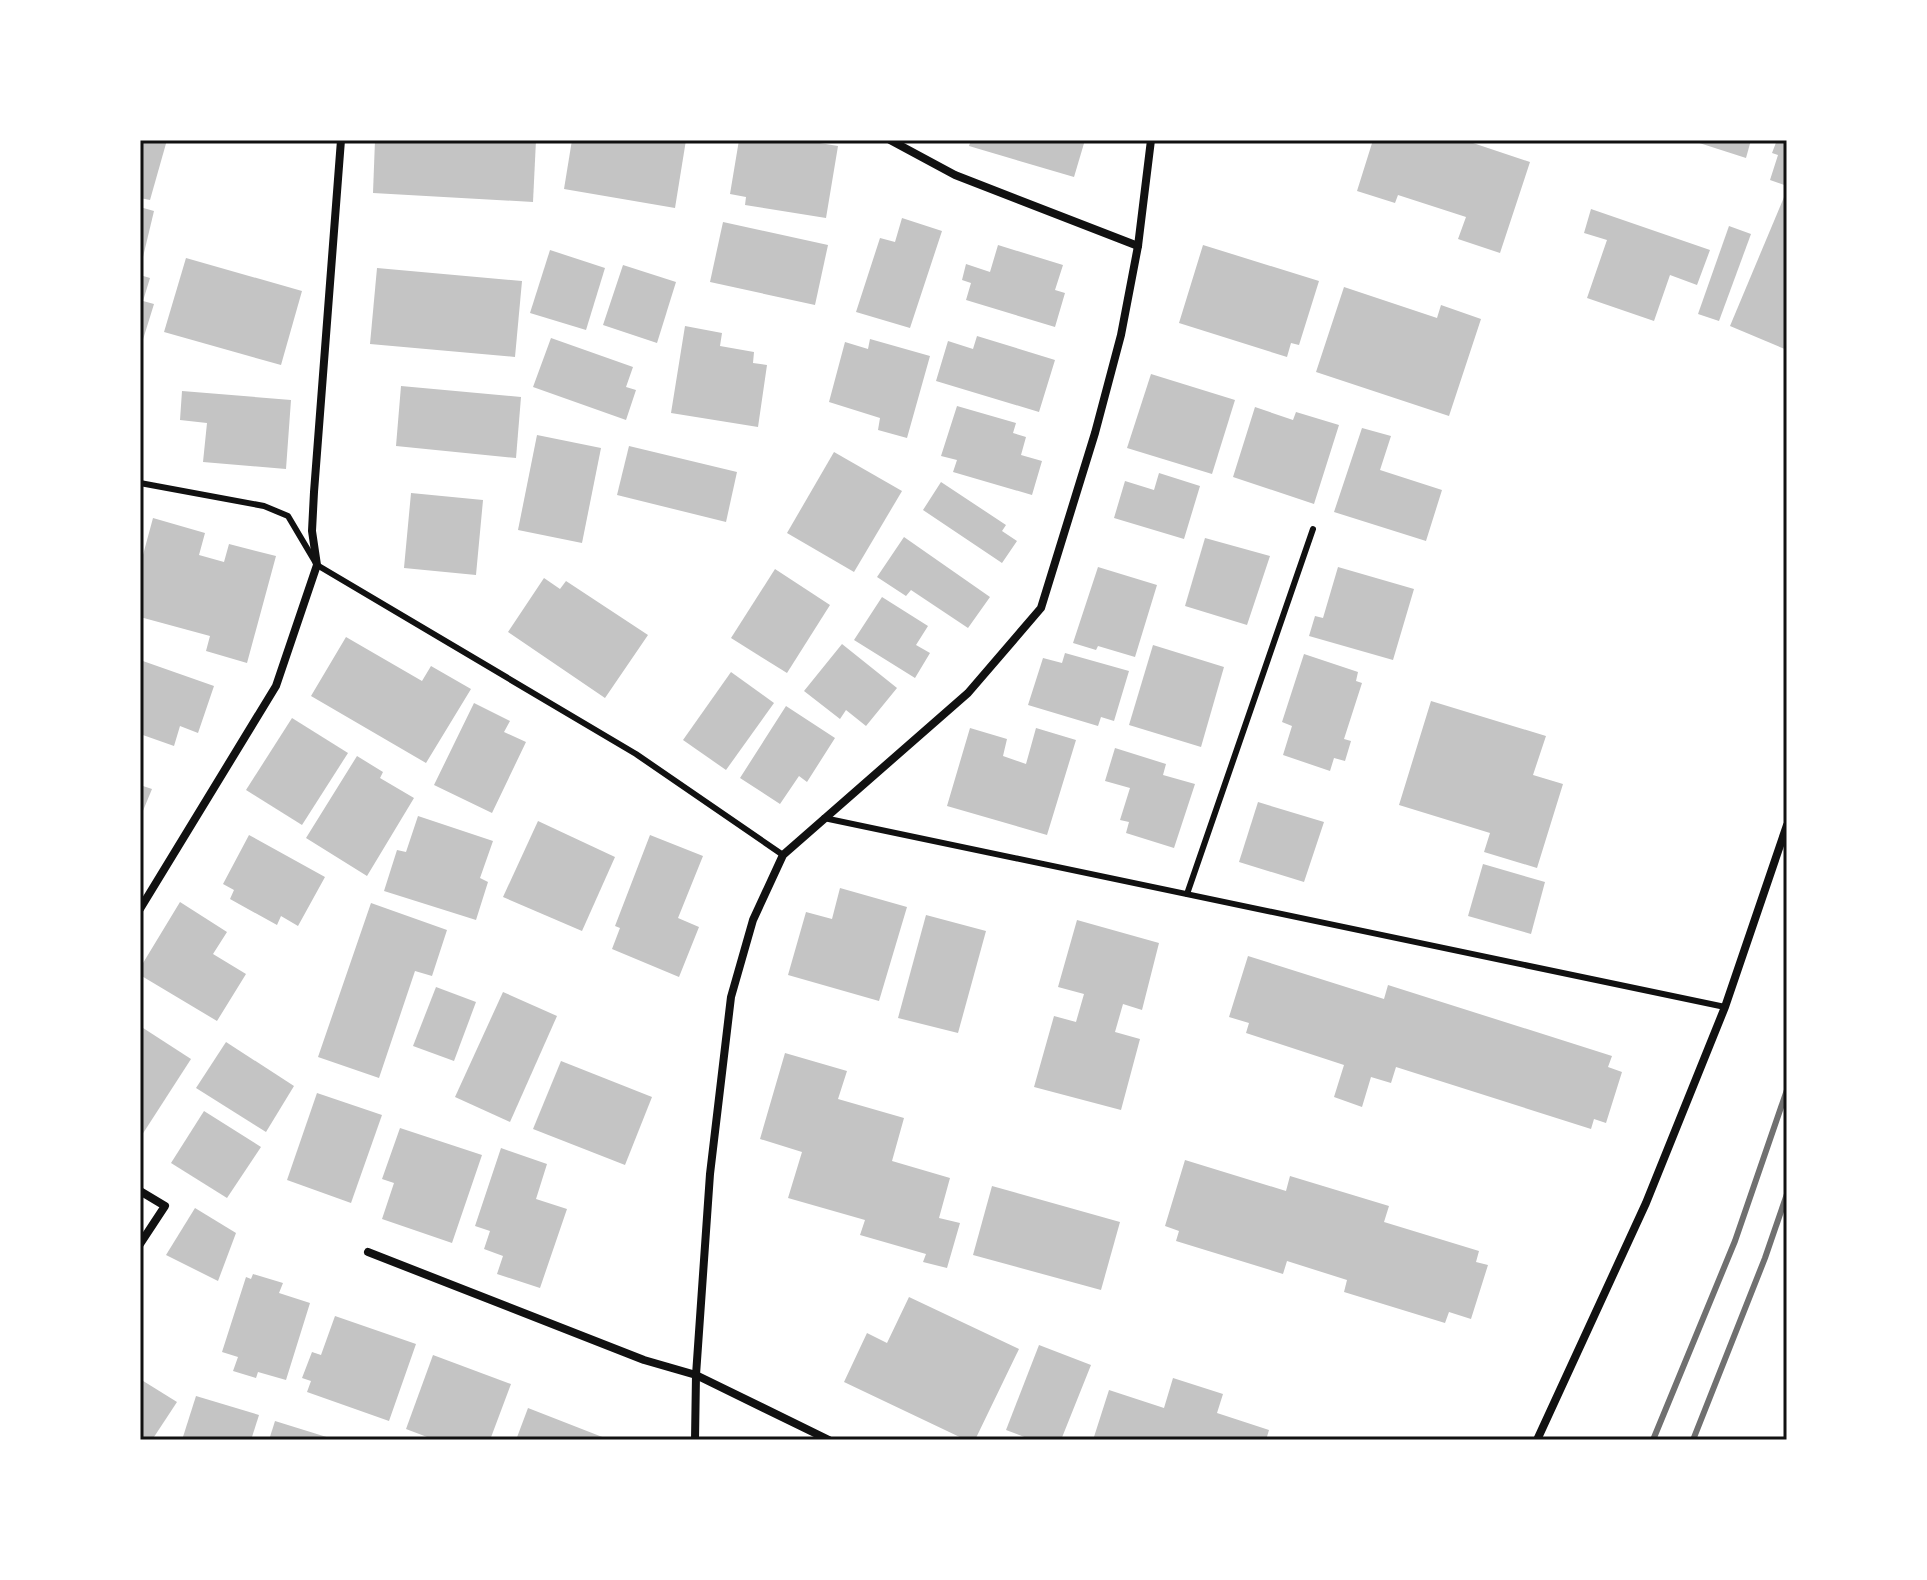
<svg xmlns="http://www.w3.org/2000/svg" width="1927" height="1580" viewBox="0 0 1927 1580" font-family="'Titillium Web',sans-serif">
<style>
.building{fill:#c4c4c4}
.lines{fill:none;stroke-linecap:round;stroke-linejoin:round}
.service{stroke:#111;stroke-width:6}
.minor{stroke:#111;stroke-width:8}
.rail{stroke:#707070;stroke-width:6}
.neatline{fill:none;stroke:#111;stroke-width:3}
</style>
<rect width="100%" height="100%" fill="#fff"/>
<g class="building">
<polygon points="140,140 167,140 150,200 140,198"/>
<polygon points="375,140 536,140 533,202 373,193"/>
<polygon points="572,140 686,140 675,208 564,189"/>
<polygon points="739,140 801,140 838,146 826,218 745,205 746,197 730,194"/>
<polygon points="971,140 1085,140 1074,177 969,146"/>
<polygon points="1373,140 1464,140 1530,162 1500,253 1458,239 1466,217 1398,195 1395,203 1357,191"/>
<polygon points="1690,140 1751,140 1746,158"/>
<polygon points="1777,140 1787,140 1787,186 1770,180 1778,155 1772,153"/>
<polygon points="1787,190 1787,350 1730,326"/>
<polygon points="140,207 154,211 143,257 140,256"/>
<polygon points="1591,209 1710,250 1697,285 1670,275 1654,321 1587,298 1607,240 1584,233"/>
<polygon points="902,218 942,231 910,328 856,312 880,238 895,242"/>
<polygon points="723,222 828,245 815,305 710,282"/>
<polygon points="1729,226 1751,234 1719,321 1698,314"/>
<polygon points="998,245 1063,265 1055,290 1065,293 1055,327 966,300 971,283 962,280 966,264 990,272"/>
<polygon points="1203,245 1319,281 1299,345 1291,343 1287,357 1179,323"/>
<polygon points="550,250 605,268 586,330 530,313"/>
<polygon points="186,258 302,291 281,365 164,332"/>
<polygon points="623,265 676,282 657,343 603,325"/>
<polygon points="377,268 522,281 515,357 370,344"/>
<polygon points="140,275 150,278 143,301 154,304 141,346"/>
<polygon points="1344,287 1437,318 1441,305 1481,319 1449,416 1316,372"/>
<polygon points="685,326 722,333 720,346 754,352 753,363 767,365 758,427 671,413"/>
<polygon points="977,336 1055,360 1039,412 936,381 948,341 973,349"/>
<polygon points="551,338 633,367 626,387 636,390 626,420 533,387"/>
<polygon points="870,339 930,356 907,438 878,430 880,418 829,402 845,342 868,349"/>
<polygon points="1151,374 1235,400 1212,474 1127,448"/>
<polygon points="401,386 521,397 516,458 396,446"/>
<polygon points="182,391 291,400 286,469 203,462 207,423 180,420"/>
<polygon points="957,406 1016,423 1013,433 1026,437 1021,455 1042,461 1032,495 953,472 957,460 941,456"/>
<polygon points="1255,407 1293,420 1296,412 1339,425 1314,504 1233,477"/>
<polygon points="1362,428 1391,436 1380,470 1442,490 1426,541 1334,512"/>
<polygon points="537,435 601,448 582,543 518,530"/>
<polygon points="629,446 737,472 726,522 617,495"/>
<polygon points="834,452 902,491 854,572 787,533"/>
<polygon points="1159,473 1200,486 1184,539 1114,518 1125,481 1154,490"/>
<polygon points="941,482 1006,525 1002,531 1017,541 1002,563 923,510"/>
<polygon points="411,493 483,500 476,575 404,568"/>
<polygon points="153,518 205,533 199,555 224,562 229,544 276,556 247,663 206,651 210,636 140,617 140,566"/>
<polygon points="904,537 990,597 968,628 911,590 906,596 877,577"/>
<polygon points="1205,538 1270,556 1247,625 1185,606"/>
<polygon points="1098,567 1157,585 1135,657 1098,646 1096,650 1073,643"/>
<polygon points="1338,567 1414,589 1393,660 1309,636 1315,616 1323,618"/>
<polygon points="775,569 830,605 787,673 731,638"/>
<polygon points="544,578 560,589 566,581 648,635 605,698 508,632"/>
<polygon points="882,597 928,626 916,645 930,653 915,678 854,640"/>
<polygon points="346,637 422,681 431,666 471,689 426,763 311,696"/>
<polygon points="842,644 897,688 866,726 846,710 840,719 804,691"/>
<polygon points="1153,645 1224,667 1201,747 1129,725"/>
<polygon points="1065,653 1129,671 1114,721 1101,717 1098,726 1028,705 1043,658 1062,663"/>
<polygon points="1304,654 1358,672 1356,681 1362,683 1344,739 1351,741 1345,761 1334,758 1330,771 1283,755 1292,726 1282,722"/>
<polygon points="140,660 214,686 198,733 180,726 174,746 140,734"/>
<polygon points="731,672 774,703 726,770 683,740"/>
<polygon points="1431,701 1546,736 1533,775 1563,784 1537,868 1484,852 1490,833 1399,805"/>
<polygon points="474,703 510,721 504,732 526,742 492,813 434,785"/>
<polygon points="786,706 835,738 807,782 799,776 780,804 740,778"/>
<polygon points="292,718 348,753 302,825 246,790"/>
<polygon points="970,728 1007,739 1003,756 1026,764 1036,728 1076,740 1047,835 947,806"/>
<polygon points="1115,748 1166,764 1163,775 1195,784 1174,848 1126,833 1129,822 1120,820 1130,788 1105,781"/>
<polygon points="357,756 383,772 380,778 414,798 367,876 306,838"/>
<polygon points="140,785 152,789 140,818"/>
<polygon points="1258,802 1324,822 1304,882 1239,862"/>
<polygon points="418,816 493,841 480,878 488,882 476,920 384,891 397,850 406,852"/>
<polygon points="538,821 615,857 582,931 503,897"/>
<polygon points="249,835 325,877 298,926 281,916 277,925 230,899 234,890 223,884"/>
<polygon points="650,835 703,856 678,918 699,927 679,977 612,949 620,928 615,926"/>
<polygon points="1483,864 1545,882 1531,934 1468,916"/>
<polygon points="840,888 907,907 879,1001 788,975 806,912 832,919"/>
<polygon points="180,902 227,932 213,954 246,974 217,1021 140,975 140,968"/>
<polygon points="371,903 447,930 432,976 415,971 379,1078 318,1057"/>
<polygon points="926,915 986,931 958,1033 898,1018"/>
<polygon points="1077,920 1159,943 1142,1010 1123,1004 1115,1032 1140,1039 1121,1110 1034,1087 1054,1016 1076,1022 1084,994 1058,987"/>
<polygon points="1248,956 1384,999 1388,985 1612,1056 1608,1067 1622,1072 1606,1123 1594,1119 1591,1129 1396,1067 1391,1083 1371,1077 1362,1107 1334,1097 1344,1065 1246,1033 1249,1023 1229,1017"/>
<polygon points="436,987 476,1002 454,1061 413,1046"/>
<polygon points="503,992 557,1016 510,1122 455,1097"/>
<polygon points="140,1026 191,1059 140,1138"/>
<polygon points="226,1042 294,1086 266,1132 196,1088"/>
<polygon points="785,1053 847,1071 838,1099 904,1118 892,1161 950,1178 939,1218 960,1223 947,1268 923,1262 926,1254 860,1235 865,1220 788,1198 802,1152 760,1139"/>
<polygon points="561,1061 652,1097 625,1165 533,1129"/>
<polygon points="317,1093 382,1115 351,1203 287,1180"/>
<polygon points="204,1111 261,1147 227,1198 171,1163"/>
<polygon points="400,1128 482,1155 452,1243 382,1219 394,1183 382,1179"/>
<polygon points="501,1148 547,1164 536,1199 567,1209 540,1288 497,1274 503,1256 484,1249 490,1231 475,1226"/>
<polygon points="1185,1160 1286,1191 1290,1176 1389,1206 1384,1222 1479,1251 1476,1262 1488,1265 1471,1319 1449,1312 1445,1323 1344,1292 1347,1280 1287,1261 1283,1274 1176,1241 1179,1231 1165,1226"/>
<polygon points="992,1186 1120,1222 1101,1290 973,1255"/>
<polygon points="195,1208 236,1233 218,1281 166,1255"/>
<polygon points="253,1274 283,1283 279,1293 310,1303 286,1380 258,1372 256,1378 233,1371 238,1357 222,1352 246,1277 251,1279"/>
<polygon points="909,1297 1019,1349 975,1440 966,1440 844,1382 867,1333 887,1343"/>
<polygon points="335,1316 416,1344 389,1421 307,1392 311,1381 302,1378 312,1352 321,1355"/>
<polygon points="1039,1345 1091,1365 1061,1440 1032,1440 1006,1430"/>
<polygon points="433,1355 511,1384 490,1440 435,1440 406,1429"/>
<polygon points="1173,1378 1223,1394 1217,1413 1269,1430 1266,1440 1093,1440 1109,1390 1164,1408"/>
<polygon points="140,1379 177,1402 152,1440 140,1440"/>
<polygon points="196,1396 259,1415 251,1440 182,1440"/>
<polygon points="528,1408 610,1440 516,1440"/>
<polygon points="275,1421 333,1439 333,1440 269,1440"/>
</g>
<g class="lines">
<g class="service">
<polyline points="140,483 264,506 288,516 317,565 636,754 783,855"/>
<polyline points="824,818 1725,1007"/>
<polyline points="1187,894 1313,529"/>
</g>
<g class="minor">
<polyline points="890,140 955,175 1138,246"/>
<polyline points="140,909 276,686 317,565 312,531 314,492 341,140"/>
<polyline points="140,1191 165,1206 140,1244"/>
<polyline points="368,1252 644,1360 696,1375 829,1440"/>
<polyline points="695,1440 696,1375 710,1174 731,997 753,920 783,855 968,693 1041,608 1095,433 1121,335 1138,246 1151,140"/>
<polyline points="1537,1440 1646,1203 1725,1007 1787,825"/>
</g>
<g class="rail">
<polyline points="1653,1440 1735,1241 1787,1090"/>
<polyline points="1693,1440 1765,1258 1787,1194"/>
</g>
</g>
<rect width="1927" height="1580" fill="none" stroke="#ffffff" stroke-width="284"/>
<rect x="142" y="142" width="1643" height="1296" class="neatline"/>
</svg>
